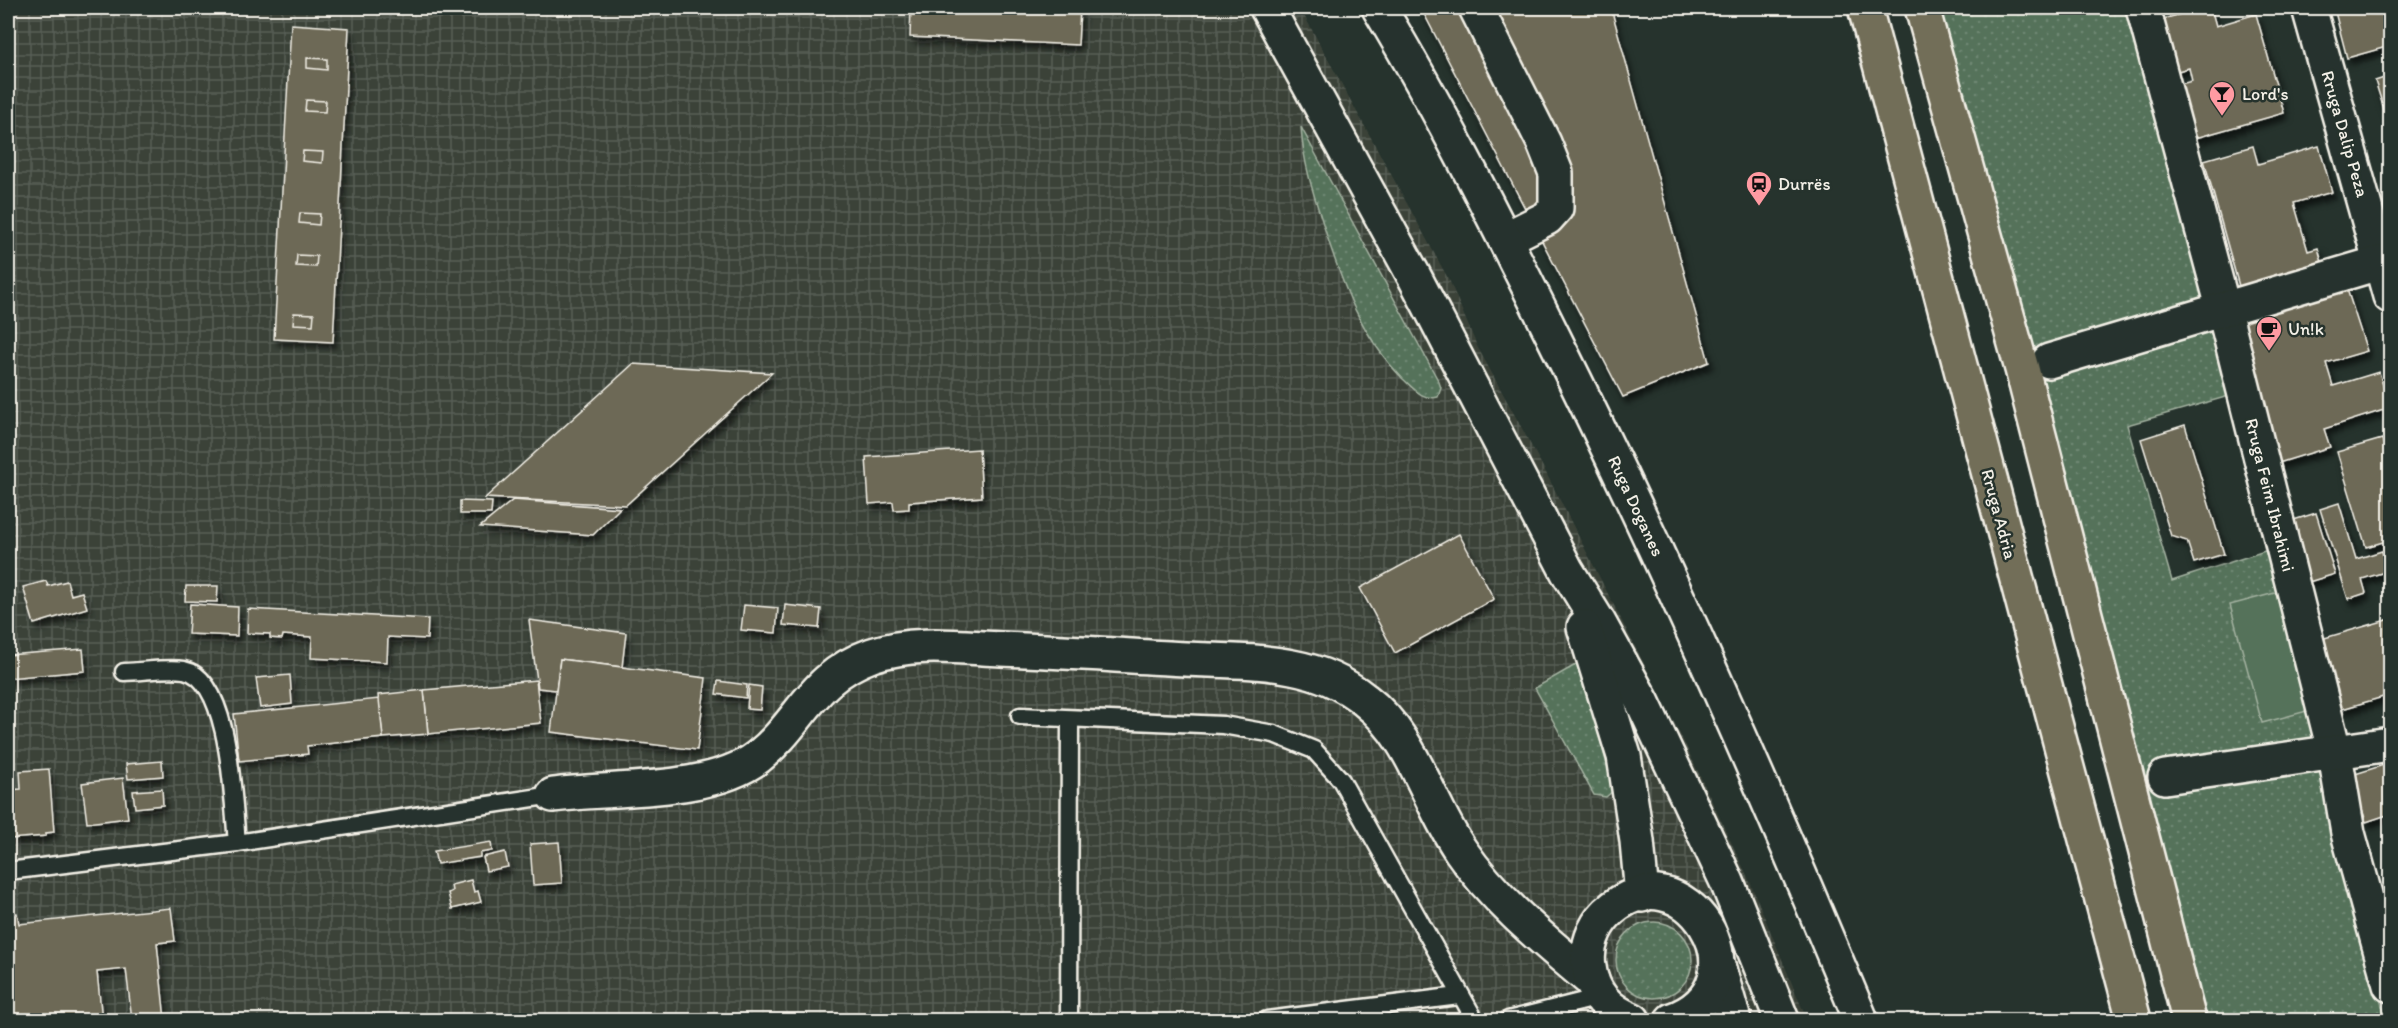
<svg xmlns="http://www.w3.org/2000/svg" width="2398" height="1028" viewBox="0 0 2398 1028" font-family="Itim,sans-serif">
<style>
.industrial{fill:url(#industrial-grid)}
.grass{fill:url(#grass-dots);stroke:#a4b2a1;stroke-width:1.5}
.pitch{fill:#55725a;stroke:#a4b2a1;stroke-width:1.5}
.building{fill:#6d6956;stroke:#f4f1e8;stroke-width:1.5;filter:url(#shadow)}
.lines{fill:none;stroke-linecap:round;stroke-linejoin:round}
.lane-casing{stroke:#f4f1e8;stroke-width:21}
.street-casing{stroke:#f4f1e8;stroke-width:38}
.secondary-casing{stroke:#f4f1e8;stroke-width:38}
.primary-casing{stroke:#f4f1e8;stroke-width:38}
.lane{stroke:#26332d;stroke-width:16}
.street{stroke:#26332d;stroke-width:33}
.secondary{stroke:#26332d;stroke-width:33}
.primary{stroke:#726e59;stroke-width:33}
.labels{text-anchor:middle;stroke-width:5;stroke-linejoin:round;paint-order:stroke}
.poi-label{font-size:18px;fill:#f4f1e8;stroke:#26332d;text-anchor:start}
.street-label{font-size:18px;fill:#f4f1e8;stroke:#26332d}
</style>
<defs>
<pattern id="industrial-grid" width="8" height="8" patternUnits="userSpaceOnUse" patternTransform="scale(1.5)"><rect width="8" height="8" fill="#3b4339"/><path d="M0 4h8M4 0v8" fill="none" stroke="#585f56"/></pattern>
<pattern id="grass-dots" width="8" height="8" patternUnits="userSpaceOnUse" patternTransform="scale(1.5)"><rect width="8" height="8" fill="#55725a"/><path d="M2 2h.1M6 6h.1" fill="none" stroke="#6e8772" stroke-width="1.8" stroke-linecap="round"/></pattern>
<filter id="shadow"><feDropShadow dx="3.5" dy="6" stdDeviation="3" flood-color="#0009"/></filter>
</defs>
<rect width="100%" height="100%" fill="#26332d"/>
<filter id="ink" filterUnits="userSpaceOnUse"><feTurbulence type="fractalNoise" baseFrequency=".0167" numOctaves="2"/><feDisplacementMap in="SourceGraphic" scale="12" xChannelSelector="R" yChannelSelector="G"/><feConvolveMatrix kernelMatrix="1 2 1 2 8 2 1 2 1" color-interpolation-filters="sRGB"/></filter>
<g filter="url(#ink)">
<polygon class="industrial" points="8,8 1300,8 1450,282 1477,346 1544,469 1683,740 1750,882 1807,1020 8,1020"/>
<g class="grass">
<polygon points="1927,8 2128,8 2229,396 2127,425 2172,581 2268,550 2323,741 2334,835 2386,1020 2195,1020"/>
<path d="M1301,127L1439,382L1441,388L1438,397C1423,401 1413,388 1403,379C1361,336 1343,286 1325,230C1314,196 1303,163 1301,127Z"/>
<polygon points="1579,663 1614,790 1606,797 1594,795 1535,688"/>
<circle cx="1654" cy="960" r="38"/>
</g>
<polygon class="pitch" points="2286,590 2318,708 2262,723 2230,605"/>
<g class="building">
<polygon points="911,8 1080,8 1078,45 910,37"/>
<polygon points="1421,8 1611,8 1709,362 1623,397"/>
<polygon points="2204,8 2211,8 2216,26 2256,14 2284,113 2192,139 2177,85 2192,81 2189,68 2174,72 2159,20"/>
<polygon points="2334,8 2390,8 2390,46 2347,58"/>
<polygon points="291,24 349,28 333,342 274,339"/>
<polygon points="307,58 327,59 327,70 307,68"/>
<polygon points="2390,76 2390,107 2384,109 2375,81"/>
<polygon points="306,100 326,101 325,112 305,111"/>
<polygon points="2253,146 2258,164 2319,146 2332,192 2294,203 2308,251 2318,248 2325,273 2242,297 2204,160"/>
<polygon points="303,151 323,152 322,163 302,161"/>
<polygon points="300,213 320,214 319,225 299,223"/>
<polygon points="297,255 317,256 316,267 296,266"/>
<polygon points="2345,283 2367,351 2326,363 2333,386 2379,372 2390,408 2324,429 2330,447 2272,465 2233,318"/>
<polygon points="294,313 314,314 313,325 293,324"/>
<polygon points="633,364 772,373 626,505 485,498"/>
<polygon points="2185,425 2224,554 2194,563 2187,541 2171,536 2141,439"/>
<polygon points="2382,439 2390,465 2390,540 2366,547 2337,452"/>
<polygon points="979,449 982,497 909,502 909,509 894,510 893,502 869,504 866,457"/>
<polygon points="513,500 620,508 593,535 480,527"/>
<polygon points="460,501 492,502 491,514 460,514"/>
<polygon points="2339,503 2356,559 2382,551 2388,571 2362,579 2366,593 2348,599 2320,509"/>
<polygon points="2316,513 2335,574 2302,584 2284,523"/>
<polygon points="1459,534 1494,599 1395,653 1360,588"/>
<polygon points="46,581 48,586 67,581 71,595 82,592 87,608 34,624 23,587"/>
<polygon points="186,586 218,586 217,602 185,601"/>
<polygon points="190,604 238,607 237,636 188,634"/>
<polygon points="744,605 778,608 776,633 741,630"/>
<polygon points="785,605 821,609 819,628 783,625"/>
<polygon points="248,609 428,619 427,639 388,637 387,662 311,658 312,637 283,635 282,639 270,638 270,634 247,633"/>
<polygon points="2390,619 2390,695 2342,709 2321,639"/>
<polygon points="529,620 626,633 622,667 560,659 556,690 538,688"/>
<polygon points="83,649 85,671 8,678 8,655"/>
<polygon points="560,659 706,678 697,750 551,732"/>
<polygon points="290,675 292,704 260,708 256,678"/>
<polygon points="536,680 541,723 428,734 424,690"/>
<polygon points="718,681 747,685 746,698 716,694"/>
<polygon points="749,685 762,687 760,710 747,709"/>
<polygon points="424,690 428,734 383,738 378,695"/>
<polygon points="379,699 383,738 307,746 308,754 239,761 234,714"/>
<polygon points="162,761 163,776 128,779 126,764"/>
<polygon points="2390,763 2390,814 2366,822 2352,775"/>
<polygon points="49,769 54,832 46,833 46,836 9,839 8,790 21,789 20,771"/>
<polygon points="123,778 128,818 87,823 82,783"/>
<polygon points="162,789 163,805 135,808 133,791"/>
<polygon points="491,842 492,851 480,853 480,857 437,864 434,851"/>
<polygon points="559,842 562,883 533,885 530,844"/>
<polygon points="505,852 508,867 486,871 483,857"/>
<polygon points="471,880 474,892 478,891 481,902 452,909 448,893 452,891 451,885"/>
<polygon points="171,908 175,941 157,943 165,1020 132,1020 126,969 97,972 102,1020 8,1020 8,914 17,913 19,924"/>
<polygon points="462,1016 463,1020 388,1020"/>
</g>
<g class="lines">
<g class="lane-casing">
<g id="lane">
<path d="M124,672C142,672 166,667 184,670C231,679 233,804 237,843"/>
<polyline points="1020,716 1223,725 1274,734 1314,750 1341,780 1475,1020"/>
<polyline points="8,871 237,843 553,795"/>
<polyline points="1069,1020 1070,719"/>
<polyline points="1267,1020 1459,996"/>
<polyline points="1508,1020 1600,997"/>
</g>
</g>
<g class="street-casing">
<g id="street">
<polyline points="1267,8 1414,276 1567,571 1599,623 1643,703 1727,882 1782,1020"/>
<polyline points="1476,8 1544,143 1556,173 1556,208 1547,218 1505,239"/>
<polyline points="2143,8 2223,307 2335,754 2348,833 2390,985"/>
<polyline points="2309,8 2390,296"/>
<polyline points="2049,361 2382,262"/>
<polyline points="1584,627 1624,756 1637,841 1642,895"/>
<polyline points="2165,777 2390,744"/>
<path d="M553,795C612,787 711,794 758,757C802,722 811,677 872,655C913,641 958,647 1001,649C1057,651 1113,655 1168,658C1209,661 1253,659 1292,667C1319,672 1344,683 1365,700C1414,737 1427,802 1461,851C1496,902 1545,941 1592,981"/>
<polyline points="1717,962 1734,1020"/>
<path d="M1633,1020C1609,1011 1592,993 1589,967C1586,948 1593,927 1607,913C1682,840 1773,984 1672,1020"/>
</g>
</g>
<g class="secondary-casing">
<path id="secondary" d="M1379,8C1443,114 1498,225 1553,336C1665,560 1765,789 1861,1020"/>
</g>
<g class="primary-casing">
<g id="primary">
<polyline points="1865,8 2134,1020"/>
<polyline points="1922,8 2022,369 2189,1020"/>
</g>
</g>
<use href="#lane" class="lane"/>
<use href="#street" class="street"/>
<use href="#secondary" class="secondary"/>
<use href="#primary" class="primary"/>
</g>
</g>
<defs>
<g id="bar-pin" transform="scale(1.35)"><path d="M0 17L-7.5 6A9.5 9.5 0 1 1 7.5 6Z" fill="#ff9aa2" stroke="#26332d"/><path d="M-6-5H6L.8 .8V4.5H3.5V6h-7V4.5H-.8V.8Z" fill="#111"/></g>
<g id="station-pin" transform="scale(1.35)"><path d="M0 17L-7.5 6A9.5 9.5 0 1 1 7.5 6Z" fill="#ff9aa2" stroke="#26332d"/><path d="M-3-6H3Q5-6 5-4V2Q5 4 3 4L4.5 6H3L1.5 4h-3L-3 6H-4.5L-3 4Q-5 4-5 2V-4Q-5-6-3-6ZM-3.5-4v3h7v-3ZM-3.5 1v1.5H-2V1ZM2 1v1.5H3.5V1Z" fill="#111"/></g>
<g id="cafe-pin" transform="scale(1.35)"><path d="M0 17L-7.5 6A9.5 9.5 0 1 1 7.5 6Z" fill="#ff9aa2" stroke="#26332d"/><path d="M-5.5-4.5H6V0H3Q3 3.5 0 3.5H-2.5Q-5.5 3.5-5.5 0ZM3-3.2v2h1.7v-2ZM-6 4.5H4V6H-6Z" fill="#111"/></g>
</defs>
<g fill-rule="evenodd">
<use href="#bar-pin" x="2222" y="94"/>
<use href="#station-pin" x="1759" y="184"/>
<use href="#cafe-pin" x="2269" y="329"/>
</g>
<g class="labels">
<g class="poi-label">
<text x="2242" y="100">Lord's</text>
<text x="1778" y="190">Durrës</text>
<text x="2288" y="335">Un!k</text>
</g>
<g class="street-label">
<text transform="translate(2345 134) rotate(74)" y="6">Rruga Dalip Peza</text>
<text transform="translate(2270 495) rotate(76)" y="6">Rruga Feim Ibrahimi</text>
<text transform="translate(1636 506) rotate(65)" y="6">Ruga Doganes</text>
<text transform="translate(1999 514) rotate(75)" y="6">Rruga Adria</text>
</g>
</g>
<rect width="2398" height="1028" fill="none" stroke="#26332d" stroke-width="30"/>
<rect x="15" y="15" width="2368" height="998" fill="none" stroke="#f4f1e8" stroke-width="2" filter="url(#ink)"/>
</svg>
